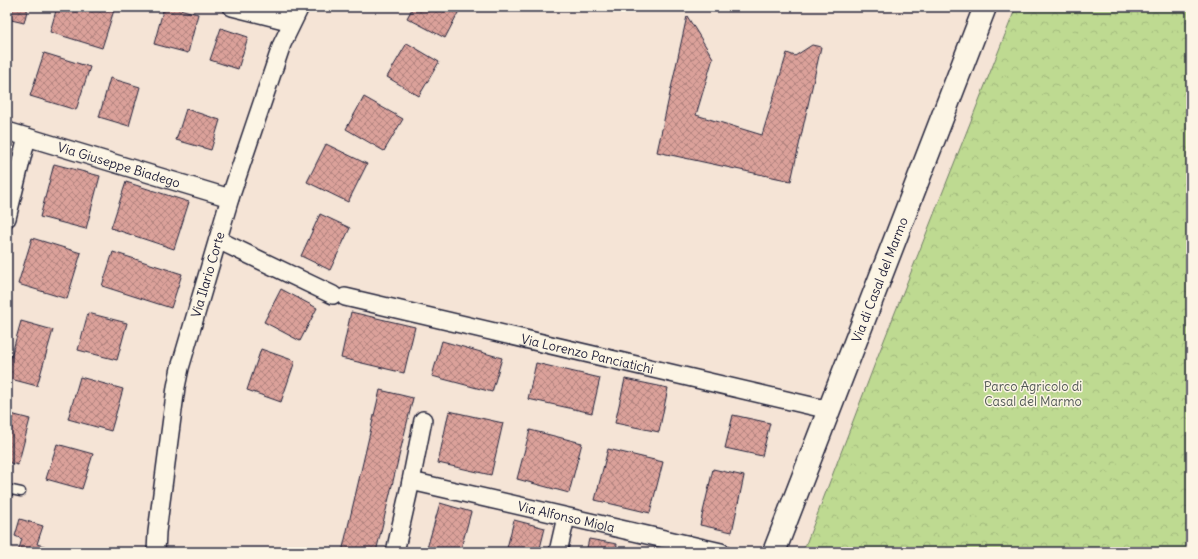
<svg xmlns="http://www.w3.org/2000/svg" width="1198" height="559" viewBox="0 0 1198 559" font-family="Delius,sans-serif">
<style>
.forest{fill:url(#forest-crowns);stroke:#707e66}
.building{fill:url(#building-cross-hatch);stroke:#22223b}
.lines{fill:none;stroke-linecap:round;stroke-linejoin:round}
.service-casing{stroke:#22223b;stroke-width:11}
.minor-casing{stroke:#22223b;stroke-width:20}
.secondary-casing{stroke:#22223b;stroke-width:25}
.service{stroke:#fcf5e5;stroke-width:8}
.minor{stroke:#fcf5e5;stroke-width:17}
.secondary{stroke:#fcf5e5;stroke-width:22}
.labels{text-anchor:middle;stroke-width:3;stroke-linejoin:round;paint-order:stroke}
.street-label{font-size:13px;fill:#22223b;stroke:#fcf5e5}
.park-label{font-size:13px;fill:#515955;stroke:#fcf5e5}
</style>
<defs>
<pattern id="forest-crowns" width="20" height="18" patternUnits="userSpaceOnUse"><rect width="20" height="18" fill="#beda91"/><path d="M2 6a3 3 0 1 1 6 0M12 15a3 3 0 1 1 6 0" fill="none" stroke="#a3bb7e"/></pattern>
<pattern id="building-cross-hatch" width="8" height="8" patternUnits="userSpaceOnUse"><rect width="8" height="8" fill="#dba19a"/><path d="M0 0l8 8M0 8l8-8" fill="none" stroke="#b1837f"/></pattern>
</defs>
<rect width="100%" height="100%" fill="#f5e4d6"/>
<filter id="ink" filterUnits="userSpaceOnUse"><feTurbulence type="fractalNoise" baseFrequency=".025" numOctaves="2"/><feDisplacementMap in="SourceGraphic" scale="8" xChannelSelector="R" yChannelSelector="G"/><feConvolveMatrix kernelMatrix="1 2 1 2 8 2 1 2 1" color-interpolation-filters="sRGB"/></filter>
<g filter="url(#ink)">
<polygon class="forest" points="1016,7 1191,7 1191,552 803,552 879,353"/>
<g class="building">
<polygon points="7,7 28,7 24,23 7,19"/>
<polygon points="57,7 115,7 102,48 50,32"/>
<polygon points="164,7 172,7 198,14 188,53 154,44"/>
<polygon points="413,7 461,7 445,38 407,18"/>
<polygon points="687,16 713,58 696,115 762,135 787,53 795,56 812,45 821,47 791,181 657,152"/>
<polygon points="221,28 248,37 238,69 210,60"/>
<polygon points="407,43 439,62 419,96 387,77"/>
<polygon points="44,53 90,67 76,110 30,96"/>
<polygon points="110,78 140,87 129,126 99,117"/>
<polygon points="364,97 403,119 384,151 346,129"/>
<polygon points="186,109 220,120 211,150 176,140"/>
<polygon points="326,144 367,164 348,202 307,182"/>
<polygon points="54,164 100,176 86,229 40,217"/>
<polygon points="126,182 189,202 174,249 111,228"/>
<polygon points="320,214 350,228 330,270 301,256"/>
<polygon points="32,238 81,253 67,299 18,284"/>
<polygon points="113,252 182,274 171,308 102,286"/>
<polygon points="281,289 317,308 300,341 264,322"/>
<polygon points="351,312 415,327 404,373 341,358"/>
<polygon points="88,313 127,323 117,360 78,350"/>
<polygon points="21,321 53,330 37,386 7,378 7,371"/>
<polygon points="442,341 502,358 492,392 432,376"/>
<polygon points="261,349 295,361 281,402 247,390"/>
<polygon points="536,363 600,378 592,413 528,399"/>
<polygon points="80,377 123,389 111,431 68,419"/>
<polygon points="625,379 668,388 659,432 615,423"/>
<polygon points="380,390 413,398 376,552 342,552"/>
<polygon points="449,411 503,423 491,475 438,463"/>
<polygon points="7,413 30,419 18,465 7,462"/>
<polygon points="733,415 770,423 762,456 725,448"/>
<polygon points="530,430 582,443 569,493 517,479"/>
<polygon points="57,444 93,454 82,489 46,479"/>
<polygon points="608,449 663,462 650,513 595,500"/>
<polygon points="713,469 744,476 732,532 700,525"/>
<polygon points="440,503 471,512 460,552 426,552"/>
<polygon points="20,519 43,526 37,544 47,547 45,552 18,552 22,539 15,536"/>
<polygon points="514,520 545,528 539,552 506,552"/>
<polygon points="589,539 617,544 616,552 586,552"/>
</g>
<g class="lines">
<g class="service-casing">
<polyline id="service" points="7,489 21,492"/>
</g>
<g class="minor-casing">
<g id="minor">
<polyline points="232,7 292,22"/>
<path id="s1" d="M7,131L230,198"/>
<polyline points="7,218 27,137"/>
<polyline points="218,240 333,295"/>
<path id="s2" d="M345,297L829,410"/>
<polyline points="411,481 423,420"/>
<path id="s3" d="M156,552L157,532L176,387L180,368L230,198L282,44L300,7"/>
<path id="s4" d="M395,552L411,481L721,552"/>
<polyline points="558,552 566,517"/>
</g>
</g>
<g class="secondary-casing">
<g id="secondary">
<path id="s5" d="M774,552L985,7"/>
</g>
</g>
<use href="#service" class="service"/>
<use href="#minor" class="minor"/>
<use href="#secondary" class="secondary"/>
</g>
</g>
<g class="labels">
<g class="street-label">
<text dy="5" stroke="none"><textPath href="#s1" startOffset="117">Via Giuseppe Biadego</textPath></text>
<text dy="5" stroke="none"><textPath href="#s3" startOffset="283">Via Ilario Corte</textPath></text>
<text dy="5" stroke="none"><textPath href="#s5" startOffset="292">Via di Casal del Marmo</textPath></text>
<text dy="5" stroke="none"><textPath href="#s2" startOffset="249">Via Lorenzo Panciatichi</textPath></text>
<text dy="5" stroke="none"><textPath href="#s4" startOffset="232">Via Alfonso Miola</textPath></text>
</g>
<g class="park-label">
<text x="1033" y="391">Parco Agricolo di<tspan x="1033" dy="15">Casal del Marmo</tspan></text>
</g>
</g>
<rect width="1198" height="559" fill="none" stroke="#fcf5e5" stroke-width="24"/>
<rect x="12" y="12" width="1174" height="535" fill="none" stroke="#22223b" stroke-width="1.5" filter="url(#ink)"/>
</svg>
